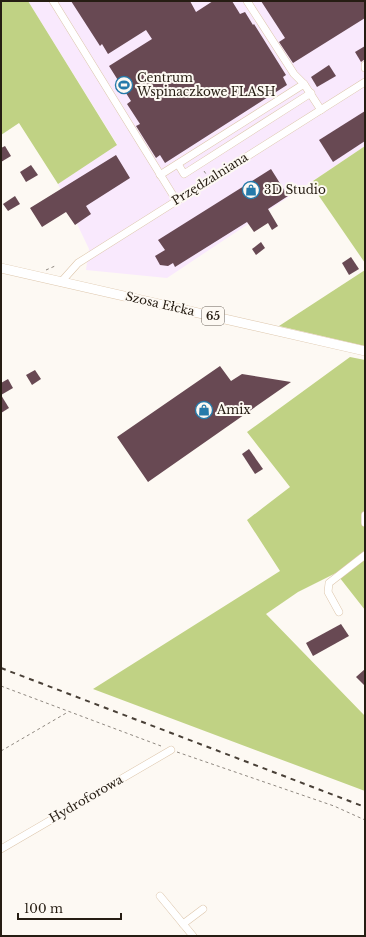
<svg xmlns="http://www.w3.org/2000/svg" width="366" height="937" viewBox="0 0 366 937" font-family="'Libre Baskerville',serif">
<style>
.industrial{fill:#f9e9fd}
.green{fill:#c0d284}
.building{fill:#684953}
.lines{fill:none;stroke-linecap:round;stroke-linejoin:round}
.minor-casing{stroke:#ddc6ab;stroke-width:8}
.major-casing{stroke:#ddc6ab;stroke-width:10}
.path{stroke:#908981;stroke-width:1;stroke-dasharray:3 3;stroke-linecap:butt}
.minor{stroke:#fff;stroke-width:7}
.major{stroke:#fff;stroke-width:9}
.rail{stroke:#494037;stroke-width:2;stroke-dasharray:5 5;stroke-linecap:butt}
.labels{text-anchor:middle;stroke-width:4;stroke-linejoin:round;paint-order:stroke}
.shield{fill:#fdf9f3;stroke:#665f56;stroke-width:1}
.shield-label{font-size:11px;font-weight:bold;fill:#261d13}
.poi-label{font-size:12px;fill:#261d13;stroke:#fdf9f3;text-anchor:start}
.street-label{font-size:12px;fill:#261d13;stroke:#fdf9f3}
</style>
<rect width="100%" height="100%" fill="#fdf9f3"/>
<polygon class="industrial" points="28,1 365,1 365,146 167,278 86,270 89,249 58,184 117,144"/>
<g class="green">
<polygon points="1,1 28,1 117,145 58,184 19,123 1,135"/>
<polygon points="365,146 365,263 310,183"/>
<polygon points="365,270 365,346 279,326"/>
<polygon points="350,357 365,360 365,610 336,573 298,592 266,614 365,716 365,791 93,689 280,571 247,520 290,487 247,432"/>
</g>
<g class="building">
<polygon points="71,1 190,1 196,12 213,1 232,1 240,14 245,12 253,25 254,24 286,75 283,77 287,85 165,163 160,155 156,158 136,126 140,124 127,104 131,101 109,66 152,39 146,30 108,54 102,44 100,46"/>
<polygon points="261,1 365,1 365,18 293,63 279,42 285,38"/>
<polygon points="365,46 365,59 361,62 355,52"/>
<polygon points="329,65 336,76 317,87 311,77"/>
<polygon points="365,111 365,141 333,162 319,140"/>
<polygon points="5,146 11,156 1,162 1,148"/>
<polygon points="116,155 130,178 86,206 91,214 75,225 66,212 42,227 30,208"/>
<polygon points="31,165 38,175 26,182 20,172"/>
<polygon points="271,169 288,196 268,209 278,226 272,230 268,223 254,232 247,222 175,267 173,263 168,266 160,265 155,256 165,250 158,240"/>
<polygon points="15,196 20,204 8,211 3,204"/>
<polygon points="261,242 265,248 256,255 252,249"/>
<polygon points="351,257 359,269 349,275 342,263"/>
<polygon points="220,366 231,381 242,374 291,382 148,482 117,437"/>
<polygon points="35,370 41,379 32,385 26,375"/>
<polygon points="8,379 13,388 1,395 1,383"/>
<polygon points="1,395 9,408 1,413"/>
<polygon points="249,449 263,469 255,474 242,454"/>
<polygon points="341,624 349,636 313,656 306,643"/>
<polygon points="365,669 365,686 356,677"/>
</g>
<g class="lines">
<g class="minor-casing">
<g id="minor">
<polyline points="53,1 176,200"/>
<polyline points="247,1 294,74 304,84"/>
<polyline points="365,65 365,68"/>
<polyline points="178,164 184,174 311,93"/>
<polyline points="160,175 304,84 321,110"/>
<polyline points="61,282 78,263 365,82"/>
<polyline points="365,515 365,523"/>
<polyline points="339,612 328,592 329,583 365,555"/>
<polyline points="1,849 171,750"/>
<polyline points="160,896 193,936"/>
<polyline points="183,924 203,909"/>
</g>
</g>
<g class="major-casing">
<polyline id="major" points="1,268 365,351"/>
</g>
<g class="path">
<polyline points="204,171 206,174"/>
<polyline points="46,270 55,266"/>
<polyline points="1,686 161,746"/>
<polyline points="1,751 68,712"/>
<polyline points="177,752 334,806 365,820"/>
</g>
<use href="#minor" class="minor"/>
<use href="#major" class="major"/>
<polyline class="rail" points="1,668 365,807"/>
</g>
<defs>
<g id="stadium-ring" transform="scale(0.9)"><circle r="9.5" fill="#fdf9f3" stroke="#267aaa" stroke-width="1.5"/><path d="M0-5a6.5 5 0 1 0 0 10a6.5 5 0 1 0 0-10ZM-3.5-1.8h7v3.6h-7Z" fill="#267aaa"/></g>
<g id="shop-ring" transform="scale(0.9)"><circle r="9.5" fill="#fdf9f3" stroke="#267aaa" stroke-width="1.5"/><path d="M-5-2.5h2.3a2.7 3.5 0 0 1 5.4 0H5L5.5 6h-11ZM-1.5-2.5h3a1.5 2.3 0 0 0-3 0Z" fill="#267aaa"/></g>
</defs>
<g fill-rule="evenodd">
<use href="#stadium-ring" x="124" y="85"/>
<use href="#shop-ring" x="251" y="190"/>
<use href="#shop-ring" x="204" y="410"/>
</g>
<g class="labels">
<rect class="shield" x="202" y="307" width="22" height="18" rx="3"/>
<g class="shield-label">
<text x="213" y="320">65</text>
</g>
<g class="poi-label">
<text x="137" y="82">Centrum<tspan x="137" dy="14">Wspinaczkowe FLASH</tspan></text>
<text x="264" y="194">3D Studio</text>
<text x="217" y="414">Amix</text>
</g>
<g class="street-label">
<text transform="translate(210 179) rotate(-32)" y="4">Przędzalniana</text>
<text transform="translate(160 304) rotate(13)" y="4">Szosa Ełcka</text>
<text transform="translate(86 799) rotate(-30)" y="4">Hydroforowa</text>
</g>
</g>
<rect width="366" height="937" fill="none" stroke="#261d13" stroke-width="4"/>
<path d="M18 913v6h103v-6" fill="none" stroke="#261d13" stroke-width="2"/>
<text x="24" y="913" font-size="12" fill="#261d13" stroke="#fdf9f3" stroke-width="3" paint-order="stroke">100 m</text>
</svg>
